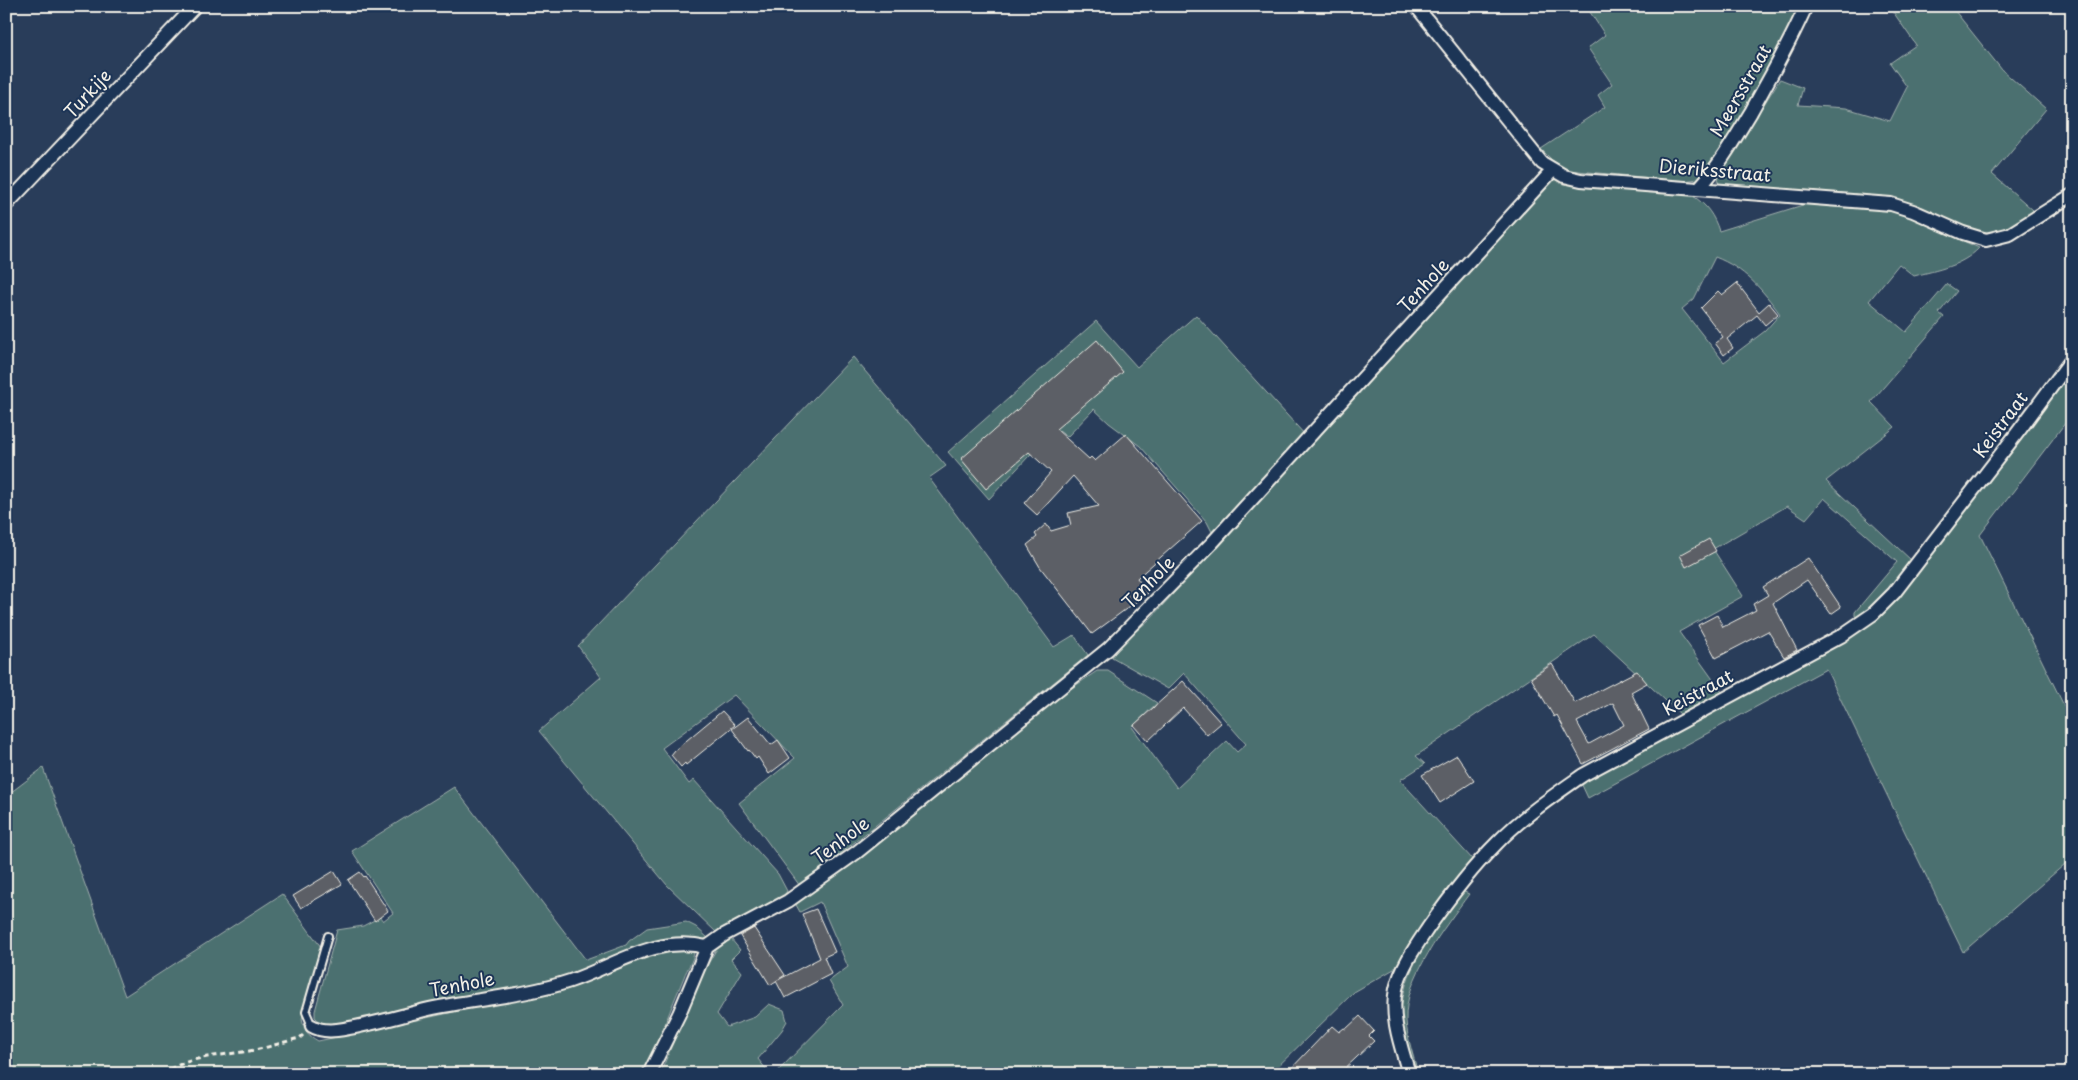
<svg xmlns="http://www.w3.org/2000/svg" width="2078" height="1080" viewBox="0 0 2078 1080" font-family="'Playpen Sans',sans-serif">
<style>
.green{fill:#4c6f70;stroke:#a0b0ac;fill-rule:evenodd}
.building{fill:#5b5f66;stroke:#f4f1e8;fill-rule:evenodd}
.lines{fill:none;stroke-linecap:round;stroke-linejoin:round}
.lane-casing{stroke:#f4f1e8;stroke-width:10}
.street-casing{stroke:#f4f1e8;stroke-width:16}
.path{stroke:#f4f1e8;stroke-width:3;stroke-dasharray:5 4;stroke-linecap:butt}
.lane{stroke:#1d3557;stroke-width:6}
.street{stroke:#1d3557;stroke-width:12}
.labels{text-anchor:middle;stroke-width:4;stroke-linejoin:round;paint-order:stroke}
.street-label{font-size:18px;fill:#f4f1e8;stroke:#1d3557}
</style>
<rect width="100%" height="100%" fill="#293d5a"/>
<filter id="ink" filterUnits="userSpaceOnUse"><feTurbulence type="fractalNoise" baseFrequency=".02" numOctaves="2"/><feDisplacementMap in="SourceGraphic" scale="10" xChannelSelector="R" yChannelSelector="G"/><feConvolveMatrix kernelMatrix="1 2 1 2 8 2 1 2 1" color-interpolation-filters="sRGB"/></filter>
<g filter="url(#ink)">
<g class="green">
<polygon points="1586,6 1801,6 1782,48 1708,172 1698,179 1684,181 1567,170 1552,160 1541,149 1605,107 1598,95 1612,84 1588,48 1605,35"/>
<polygon points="1889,6 1951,6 2002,70 2046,109 1992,174 2033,210 2023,221 2014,225 1998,231 1988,232 1973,230 1952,221 1923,207 1888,197 1722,186 1718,182 1719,175 1780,79 1803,88 1798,105 1846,108 1890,121 1907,87 1890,63 1916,45"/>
<path d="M1555,177L1693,196C1707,205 1714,216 1719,231L1806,204L1832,203L1896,211L1979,248C1962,266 1937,270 1914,276L1899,264L1869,301L1906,332L1947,284L1957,291L1939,313L1944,317L1871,402L1895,427L1826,481L1911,560C1896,580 1881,604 1859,618L1855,616V612L1897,562L1824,498L1806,519L1787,506L1713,549L1743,596L1679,632L1722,692L1680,714L1594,634L1416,756L1425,764L1400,780L1473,860L1394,969L1354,992L1270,1074H775L843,1005L829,981L848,967L820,902L800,912L795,903L1066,692L1097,671H1108L1157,703L1132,727L1177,788L1227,741L1237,752L1246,744L1184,673L1168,689L1112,657L1122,643L1149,620L1360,392ZM1715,257C1744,268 1762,289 1780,314L1765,331L1724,362L1682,309L1694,299Z"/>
<polygon points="1196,315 1306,436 1213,534 1207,522 1140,446 1109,423 1094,409 1067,437 1055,428 989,499 948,452 1096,321 1137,367"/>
<polygon points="853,357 946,466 929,478 1054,647 1074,635 1088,655 800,886 739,803 795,758 734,695 662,748 689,784 694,780 778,874 787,891 783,897 718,934 667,885 539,731 601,677 578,646"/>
<polygon points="2072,367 2072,414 1980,535 2072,722 2072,858 1963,952 1826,669 1588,798 1581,783 1855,634 1876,618 1959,520"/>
<path d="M43,768L125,996L282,894L321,947L302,1019C304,1031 308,1035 318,1041L562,989L661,949L687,947L694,952C693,962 687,968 684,977C670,1009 659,1042 644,1074H6V796Z"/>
<path d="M454,787L586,960L626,945L629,941L647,928L686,922L696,927L709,939C692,944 679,937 661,942L566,979L336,1025C327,1024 321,1024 315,1017V1011L337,930L363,926L380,917L383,921L393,913L352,851Z"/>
<path d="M1462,891L1469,894C1445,927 1404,978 1406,1021C1407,1038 1414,1057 1418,1074H1413C1409,1057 1401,1038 1401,1021C1399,971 1436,929 1462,891Z"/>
<polygon points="731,939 740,950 731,959 742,972 717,1014 727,1027 755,1017 769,1004 784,1010 787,1021 782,1030 758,1059 770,1074 660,1074 700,978 716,950"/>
</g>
<g class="building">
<polygon points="1737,283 1759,312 1769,303 1778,314 1765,325 1757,315 1727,339 1733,348 1724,355 1715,343 1723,337 1701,308 1718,291 1722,295"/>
<polygon points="1097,340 1123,372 1056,429 1089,459 1091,457 1095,461 1126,434 1202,521 1137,578 1148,593 1092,634 1040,567 1027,545 1037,537 1035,534 1046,524 1051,531 1071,525 1068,513 1099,506 1073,476 1037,515 1024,503 1051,472 1029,452 986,489 961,459"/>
<polygon points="1709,539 1716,551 1686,567 1680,555"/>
<polygon points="1808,558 1841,607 1831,614 1807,580 1773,603 1797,650 1784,657 1768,631 1716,658 1698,625 1717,615 1723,627 1756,610 1753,604 1768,595 1763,587"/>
<path d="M1552,664L1575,703L1637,671L1647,683L1631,692L1649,729L1583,764L1557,715L1554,717L1531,678ZM1613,703L1624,725L1589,744L1577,722Z"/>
<polygon points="1183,681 1221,723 1207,735 1183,708 1148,741 1134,725"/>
<polygon points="722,711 735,725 686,765 685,763 681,767 671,755 675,750"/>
<polygon points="748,717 771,745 778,740 790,758 769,774 758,757 756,759 749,750 748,751 732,729"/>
<polygon points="1457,755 1474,781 1440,803 1422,775"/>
<polygon points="334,871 342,884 301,908 293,896"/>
<polygon points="360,872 364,877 365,876 388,911 375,921 348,880"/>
<polygon points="816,909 835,952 824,957 831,974 785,998 776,981 820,958 802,914"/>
<polygon points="754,928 785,975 770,985 740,936"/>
<polygon points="1360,1016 1374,1031 1369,1036 1374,1041 1339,1074 1286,1074 1332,1026 1339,1032 1344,1028 1346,1029"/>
</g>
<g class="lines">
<g class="lane-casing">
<polyline id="lane" points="312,1026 306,1012 328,936"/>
</g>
<g class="street-casing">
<g id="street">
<polyline points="1416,6 1542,163 1564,176 1581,180 1891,204 1913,211 1963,233 1986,240 2010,234 2072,195"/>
<path d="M1699,188C1720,165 1735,138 1751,112C1770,77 1790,43 1806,6"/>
<polyline points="6,205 195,6"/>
<path d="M312,1026C320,1031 328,1031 337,1030C368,1026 399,1016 429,1009C476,999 525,996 570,981C617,965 655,935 707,947"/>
<polyline points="649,1074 679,1014 707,947 724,935 788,901 857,852 1108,649 1212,543 1553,170"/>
<path d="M1409,1074C1401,1046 1390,1017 1396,989C1401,967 1416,946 1428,928C1449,898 1471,869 1497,843C1522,817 1553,796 1583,775L1841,636L1873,614L1894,593L2018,432L2072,359"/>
</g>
</g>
<path class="path" d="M162,1074C194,1053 224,1057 259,1049C273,1046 287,1041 300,1038L303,1035"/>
<use href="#lane" class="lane"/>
<use href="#street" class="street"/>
</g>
</g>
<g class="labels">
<g class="street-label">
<text transform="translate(1741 91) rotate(-60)" y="6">Meersstraat</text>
<text transform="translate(88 94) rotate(-47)" y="6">Turkije</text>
<text transform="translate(1715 171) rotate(5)" y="6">Dieriksstraat</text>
<text transform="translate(1424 286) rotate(-48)" y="6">Tenhole</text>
<text transform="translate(2001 425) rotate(-53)" y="6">Keistraat</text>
<text transform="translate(1149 583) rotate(-46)" y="6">Tenhole</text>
<text transform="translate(1698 693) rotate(-28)" y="6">Keistraat</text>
<text transform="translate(841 841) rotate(-37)" y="6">Tenhole</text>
<text transform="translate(462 985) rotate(-11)" y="6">Tenhole</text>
</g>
</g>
<rect width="2078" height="1080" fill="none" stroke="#1d3557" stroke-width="25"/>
<rect x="12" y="12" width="2053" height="1055" fill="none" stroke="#f4f1e8" stroke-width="2" filter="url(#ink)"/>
</svg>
